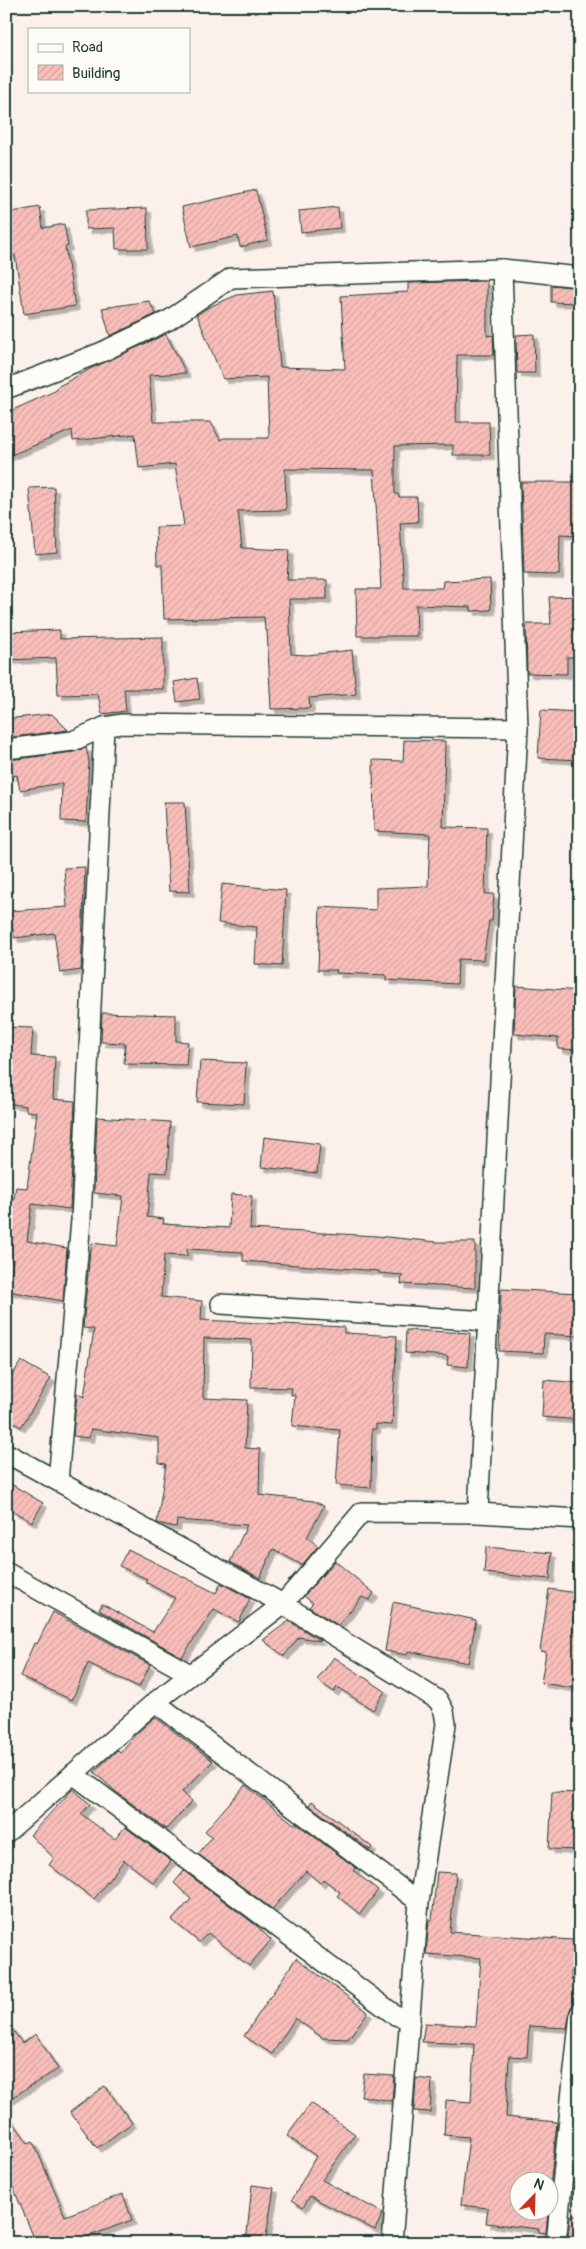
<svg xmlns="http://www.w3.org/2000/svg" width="586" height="2249" viewBox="0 0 586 2249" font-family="Pangolin,sans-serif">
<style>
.building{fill:url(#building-hatch);stroke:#1f3d34;filter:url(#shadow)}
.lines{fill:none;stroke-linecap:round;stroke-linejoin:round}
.street-casing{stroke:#1f3d34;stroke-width:22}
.street{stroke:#fdfcf7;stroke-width:19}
</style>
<defs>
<pattern id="building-hatch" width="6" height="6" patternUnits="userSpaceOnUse" patternTransform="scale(1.25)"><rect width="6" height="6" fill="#fabeba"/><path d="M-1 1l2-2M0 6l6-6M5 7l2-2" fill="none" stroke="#d6a4a0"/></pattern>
<filter id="shadow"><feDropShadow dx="4.5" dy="4.5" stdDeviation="0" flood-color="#0004"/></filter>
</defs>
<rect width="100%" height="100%" fill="#fcf0eb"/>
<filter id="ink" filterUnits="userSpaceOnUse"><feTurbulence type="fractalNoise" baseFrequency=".02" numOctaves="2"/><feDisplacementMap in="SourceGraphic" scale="10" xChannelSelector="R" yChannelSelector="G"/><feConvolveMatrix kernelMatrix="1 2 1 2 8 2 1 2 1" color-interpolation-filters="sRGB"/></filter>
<g filter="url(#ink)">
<g class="building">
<polygon points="256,190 268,240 240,247 238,236 191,247 182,207"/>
<polygon points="40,207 43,228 64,224 68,246 65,247 75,306 24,314 15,255 6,256 6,213"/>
<polygon points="338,207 340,228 301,232 299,211"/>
<polygon points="147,208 148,249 116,249 115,228 86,229 86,210"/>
<polygon points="487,281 487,336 493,335 494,355 457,355 456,422 489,422 490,455 453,455 453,445 395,446 395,494 398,494 399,497 417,497 418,522 400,523 404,588 442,588 443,581 490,579 491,610 471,611 471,607 416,605 417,636 357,636 356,589 381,589 374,470 285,469 286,510 238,511 242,548 289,550 287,580 327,580 327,599 289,599 291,654 307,655 352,650 356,694 309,698 310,708 271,709 267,630 265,630 264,617 164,619 162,565 157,565 156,527 184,526 175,464 139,468 135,434 73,441 72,430 6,457 6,413 57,390 57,387 90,369 166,334 186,373 149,375 153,422 211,422 220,440 224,438 269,438 267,377 223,379 197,315 209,307 237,295 273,291 280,367 345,369 341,296 408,292 408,283"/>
<polygon points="551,285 580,288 580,303 551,302"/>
<polygon points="149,301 156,314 110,336 102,308"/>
<polygon points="534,334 535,373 517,373 516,335"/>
<polygon points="521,482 580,482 580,536 560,535 559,575 524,574"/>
<polygon points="54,487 57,552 35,554 29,488"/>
<polygon points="580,596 580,657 567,657 567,674 527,673 526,624 551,624 549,597"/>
<polygon points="60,630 60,639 163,637 163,689 124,689 126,711 102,714 98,694 58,695 56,658 6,660 6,632"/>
<polygon points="197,678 200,699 177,702 174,682"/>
<polygon points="541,710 580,712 580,760 538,758"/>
<polygon points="52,714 68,730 6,738 6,719"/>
<polygon points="404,740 445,741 443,827 487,828 485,894 494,894 492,921 489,921 483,960 458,959 457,984 386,980 386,975 336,973 337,970 318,970 320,907 376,910 376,888 428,886 430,834 374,831 373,760 403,761"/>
<polygon points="86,747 89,761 86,822 61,821 62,783 20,790 17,775 12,776 9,760 74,752"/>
<polygon points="164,802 185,802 190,892 169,891"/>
<polygon points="85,867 81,970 60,973 54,933 14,938 10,911 67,907 64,868"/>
<polygon points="222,884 286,890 282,966 255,964 257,927 218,923"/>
<polygon points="516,986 580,991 578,1050 558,1049 558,1038 514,1034"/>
<polygon points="102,1013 176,1015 176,1041 188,1042 186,1065 124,1064 125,1043 101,1042"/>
<polygon points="6,1027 33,1028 31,1056 55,1057 53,1099 75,1101 70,1209 32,1204 27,1241 67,1248 63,1301 8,1291 13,1259 6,1258 6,1197 14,1198 16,1187 27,1188 37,1112 26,1111 26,1106 6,1103"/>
<polygon points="200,1061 246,1063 244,1104 197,1102"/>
<polygon points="97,1117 170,1122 167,1173 151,1172 147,1217 164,1219 163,1224 229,1228 231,1194 252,1196 250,1229 377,1236 437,1242 475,1242 475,1288 401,1284 402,1275 379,1273 379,1271 243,1261 243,1252 187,1249 187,1256 164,1255 161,1297 202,1301 201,1320 344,1327 344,1333 397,1336 392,1425 376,1424 376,1429 372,1429 371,1488 336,1485 340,1430 292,1426 295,1395 291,1395 292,1388 251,1387 252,1340 204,1338 203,1398 247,1400 245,1448 260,1449 259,1495 314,1501 324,1506 307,1537 318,1546 302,1565 273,1549 260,1578 230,1562 247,1525 177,1520 176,1527 157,1523 166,1464 159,1463 159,1438 91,1429 89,1438 73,1436 77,1393 84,1397 94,1329 83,1328 90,1251 91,1251 92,1243 117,1246 123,1196 94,1193"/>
<polygon points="264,1137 320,1144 317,1173 261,1167"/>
<polygon points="501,1289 580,1293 580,1336 544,1334 543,1353 499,1351"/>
<polygon points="406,1330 470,1333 468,1367 447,1365 448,1356 405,1353"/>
<polygon points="21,1361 51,1378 21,1427 6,1418 6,1386"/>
<polygon points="544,1380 580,1383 580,1420 542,1417"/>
<polygon points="6,1481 43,1503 32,1522 6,1507"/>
<polygon points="486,1547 552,1553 550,1579 484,1573"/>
<polygon points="128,1549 216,1593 221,1583 250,1599 239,1622 214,1609 182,1657 99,1610 102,1604 153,1632 175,1598 145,1582 147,1579 119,1566"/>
<polygon points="335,1561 374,1593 369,1600 362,1597 338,1625 309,1607 313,1603 304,1596"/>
<polygon points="549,1589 577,1593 572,1634 580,1635 580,1689 541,1683 546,1652 540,1651"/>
<polygon points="393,1602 476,1620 468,1663 408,1651 407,1655 385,1651"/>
<polygon points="53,1612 150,1665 139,1687 88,1663 72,1700 20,1676 34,1643 37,1644"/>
<polygon points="289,1621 321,1641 299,1637 284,1656 263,1640"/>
<polygon points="334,1657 385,1691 373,1710 337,1687 334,1692 317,1680"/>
<polygon points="155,1717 213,1761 182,1792 192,1801 166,1829 115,1791 94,1772 117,1750 120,1753 135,1735"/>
<polygon points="245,1785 294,1824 296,1823 356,1868 354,1871 378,1890 360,1914 337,1896 340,1892 323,1879 320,1883 306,1871 272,1909 198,1854 212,1837 205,1831"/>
<polygon points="73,1789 90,1804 81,1814 115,1839 125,1827 171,1861 154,1883 124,1860 94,1899 49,1865 54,1858 30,1835"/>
<polygon points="552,1792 580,1793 580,1850 549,1849"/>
<polygon points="312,1801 372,1847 370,1850 309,1805"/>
<polygon points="184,1871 257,1926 271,1940 249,1966 208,1933 199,1942 172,1920 191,1899 174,1883"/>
<polygon points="437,1872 456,1873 450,1932 573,1940 571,1980 580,1980 580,2002 571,2007 567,2028 529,2026 527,2057 509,2056 506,2117 557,2122 548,2206 548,2182 518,2182 518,2212 548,2212 546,2233 539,2232 539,2229 486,2223 488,2208 461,2205 469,2137 444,2135 446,2100 471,2102 474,2044 422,2042 425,2023 476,2026 481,1958 426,1954 429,1920 432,1920"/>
<polygon points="296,1958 368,2012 348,2039 323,2038 295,2018 272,2054 244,2036"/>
<polygon points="6,2021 22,2043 36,2034 58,2069 6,2101"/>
<polygon points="364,2074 394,2076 392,2101 361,2096"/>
<polygon points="416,2078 432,2080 430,2112 414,2111"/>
<polygon points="105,2086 132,2123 97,2148 70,2112"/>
<polygon points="311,2103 355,2134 322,2180 383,2213 375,2230 310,2196 303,2207 292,2200 316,2156 287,2136"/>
<polygon points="6,2112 28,2143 33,2141 65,2216 123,2194 132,2220 71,2243 36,2243 6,2170"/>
<polygon points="252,2185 274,2188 265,2243 246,2243"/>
<polygon points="570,2215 580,2217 580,2241 568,2238"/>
</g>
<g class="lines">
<g class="street-casing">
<g id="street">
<polyline points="6,389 102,352 169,320 231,278 502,269 580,277"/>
<polyline points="6,749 73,741 104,727 121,724 518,728"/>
<polyline points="221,1304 488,1321"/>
<polyline points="6,1453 283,1604 438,1700 444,1711 446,1724 419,1902 392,2243"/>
<polyline points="58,1481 81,1220 104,727"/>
<polyline points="478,1513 518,728 502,269"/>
<polyline points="6,1572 190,1674"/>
<polyline points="155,1702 419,1902"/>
<polyline points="73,1774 395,2015 410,2019"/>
<polyline points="6,1833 155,1702 283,1604 362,1512 478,1513 580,1519"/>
<polyline points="556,2243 580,2013"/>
</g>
</g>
<use href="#street" class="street"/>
</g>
</g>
<rect width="586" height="2249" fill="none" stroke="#fdfcf7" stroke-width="25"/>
<rect x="12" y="12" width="561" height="2224" fill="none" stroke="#1f3d34" stroke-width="2" filter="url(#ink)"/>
<rect x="28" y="28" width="162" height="65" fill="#fdfcf7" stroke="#a4b0a9"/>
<rect x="38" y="44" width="25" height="8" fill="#fdfcf7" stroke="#a4b0a9"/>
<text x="72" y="52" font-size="15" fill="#1f3d34">Road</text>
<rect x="38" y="65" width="25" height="15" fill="url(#building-hatch)" stroke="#a4b0a9"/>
<text x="72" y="78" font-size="15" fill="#1f3d34">Building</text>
<g transform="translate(534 2196) rotate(23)"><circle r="24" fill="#fdfcf7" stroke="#a4b0a9"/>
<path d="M0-4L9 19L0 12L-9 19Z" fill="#c8321e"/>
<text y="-8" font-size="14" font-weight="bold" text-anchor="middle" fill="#1f3d34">N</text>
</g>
</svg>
